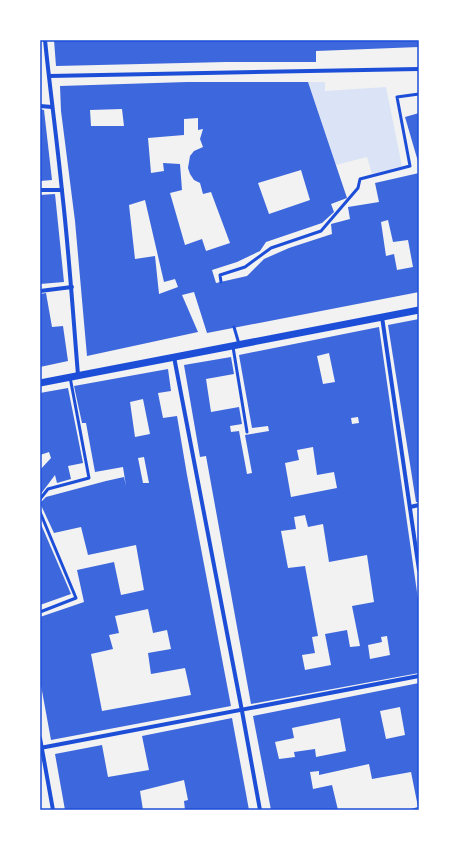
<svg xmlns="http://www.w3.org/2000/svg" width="459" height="850" viewBox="0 0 459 850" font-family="Inter,sans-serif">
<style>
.green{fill:#dbe4f7}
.building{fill:#3d67dc;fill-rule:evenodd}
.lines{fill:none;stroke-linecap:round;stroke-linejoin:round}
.service{stroke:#1d4ed8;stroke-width:3}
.minor{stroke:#1d4ed8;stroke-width:4}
.tertiary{stroke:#1d4ed8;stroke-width:7}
.neatline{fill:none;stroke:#1d4ed8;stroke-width:1.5}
</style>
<rect width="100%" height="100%" fill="#f2f2f2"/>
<polygon class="green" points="308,82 325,82 325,91 386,87 402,166 372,174 367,157 336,165"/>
<g class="building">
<polygon points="54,40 419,40 419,47 316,51 316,62 226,62 56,66"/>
<path d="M187,82H308L347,198L331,204L334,212L322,223L266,242L260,251L237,262L212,270L216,283L247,276L264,259L289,248L332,234L331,224L350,219L348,207L379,202L375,183L419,173V292L207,333L194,292L182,295L198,332L87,356L75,221L61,111L60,86ZM122,109L124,126H91L90,110ZM198,118V130L203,129L200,139L203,147L194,151L190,156L188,168L190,174L194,180L200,183L203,194L211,192L230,243L206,251L202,239L185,245L170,193L182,190L180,164L163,163L164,171L151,173L148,138L184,135V119ZM301,170L310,200L269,214L258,183ZM145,200L164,282L175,279L178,287L159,294L155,256L135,259L129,205ZM388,220L393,242L408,240L413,267L397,270L394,254L386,256L381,222Z"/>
<polygon points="40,109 44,110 52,180 40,181"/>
<polygon points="419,113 419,165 405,117"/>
<polygon points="55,194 64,282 40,284 40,195"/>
<polygon points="46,293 52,327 63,326 68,361 40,367 40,294"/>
<polygon points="419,319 419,502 416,502 388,325"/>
<path d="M379,327L419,606V673L251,704L206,456L200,457L184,365L231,357L234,374L206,379L211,412L239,407L242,424L230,426L231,432L239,431L247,474L252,473L245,435L269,431L268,426L252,428L239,355ZM329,353L335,382L323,384L317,356ZM358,417L359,423L352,424L351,418ZM313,447L317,475L334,472L337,488L291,497L285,463L299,460L297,450ZM305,515L308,527L323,524L329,562L367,555L374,602L352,606L360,646L350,647L347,630L325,634L331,665L305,670L302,655L315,653L312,637L318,636L305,566L288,568L281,531L296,529L294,517ZM387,636L390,655L370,659L368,645L382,642L381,637Z"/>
<path d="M168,369L171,391L158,393L163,418L177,416L187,475L231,706L51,740L40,680V617L84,602L77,570L114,562L121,595L144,590L136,545L88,555L81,527L54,533L40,503L46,497L106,481L124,477L126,486L123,467L95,472L86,423H82L74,386ZM143,399L150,434L135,437L130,402ZM144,457L149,483H143L138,458ZM148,609L153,633L167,630L171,649L148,653L151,674L185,668L191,695L102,711L91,654L113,649L109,635L119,633L115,616Z"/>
<polygon points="68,388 83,463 68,466 71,479 57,483 55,475 40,495 40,470 51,458 49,452 40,455 40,393"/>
<polygon points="40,522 71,594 40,605"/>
<path d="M419,683V810H407L418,807L411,772L372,779L369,764L319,775V771L310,772L313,789L332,785L338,810H271L253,716ZM400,707L405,735L386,739L380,711ZM340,718L346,751L316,757L315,749L294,752L295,757L279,759L275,742L294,738L292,728Z"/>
<polygon points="232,718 249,810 185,810 184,801 188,800 184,780 140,791 143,810 65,810 55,754 102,745 108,777 149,770 142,736"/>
</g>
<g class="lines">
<g class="service">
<polyline points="221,282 220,275 245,267 271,248 321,231 358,188 360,179 410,166 397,97 419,94"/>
<polyline points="234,327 239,344"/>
<polyline points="233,347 247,432"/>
<polyline points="40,499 48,489 89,478 70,377"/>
<polyline points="40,512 76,598 40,612"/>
</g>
<g class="minor">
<path d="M45,40C50,90 57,140 62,191C69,252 73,314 78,375"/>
<polyline points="49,76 419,69"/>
<polyline points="40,106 52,107"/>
<polyline points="40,190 62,190"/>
<polyline points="40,291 72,287"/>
<polyline points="382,317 419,570"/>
<polyline points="174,357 242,711 260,810"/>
<polyline points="410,507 419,505"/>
<polyline points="40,738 53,810"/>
<polyline points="40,748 419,676"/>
</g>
<polyline class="tertiary" points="40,383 419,310"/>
</g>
<rect width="459" height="850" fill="none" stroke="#ffffff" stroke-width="82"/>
<rect x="41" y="41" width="377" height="768" class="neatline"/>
</svg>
